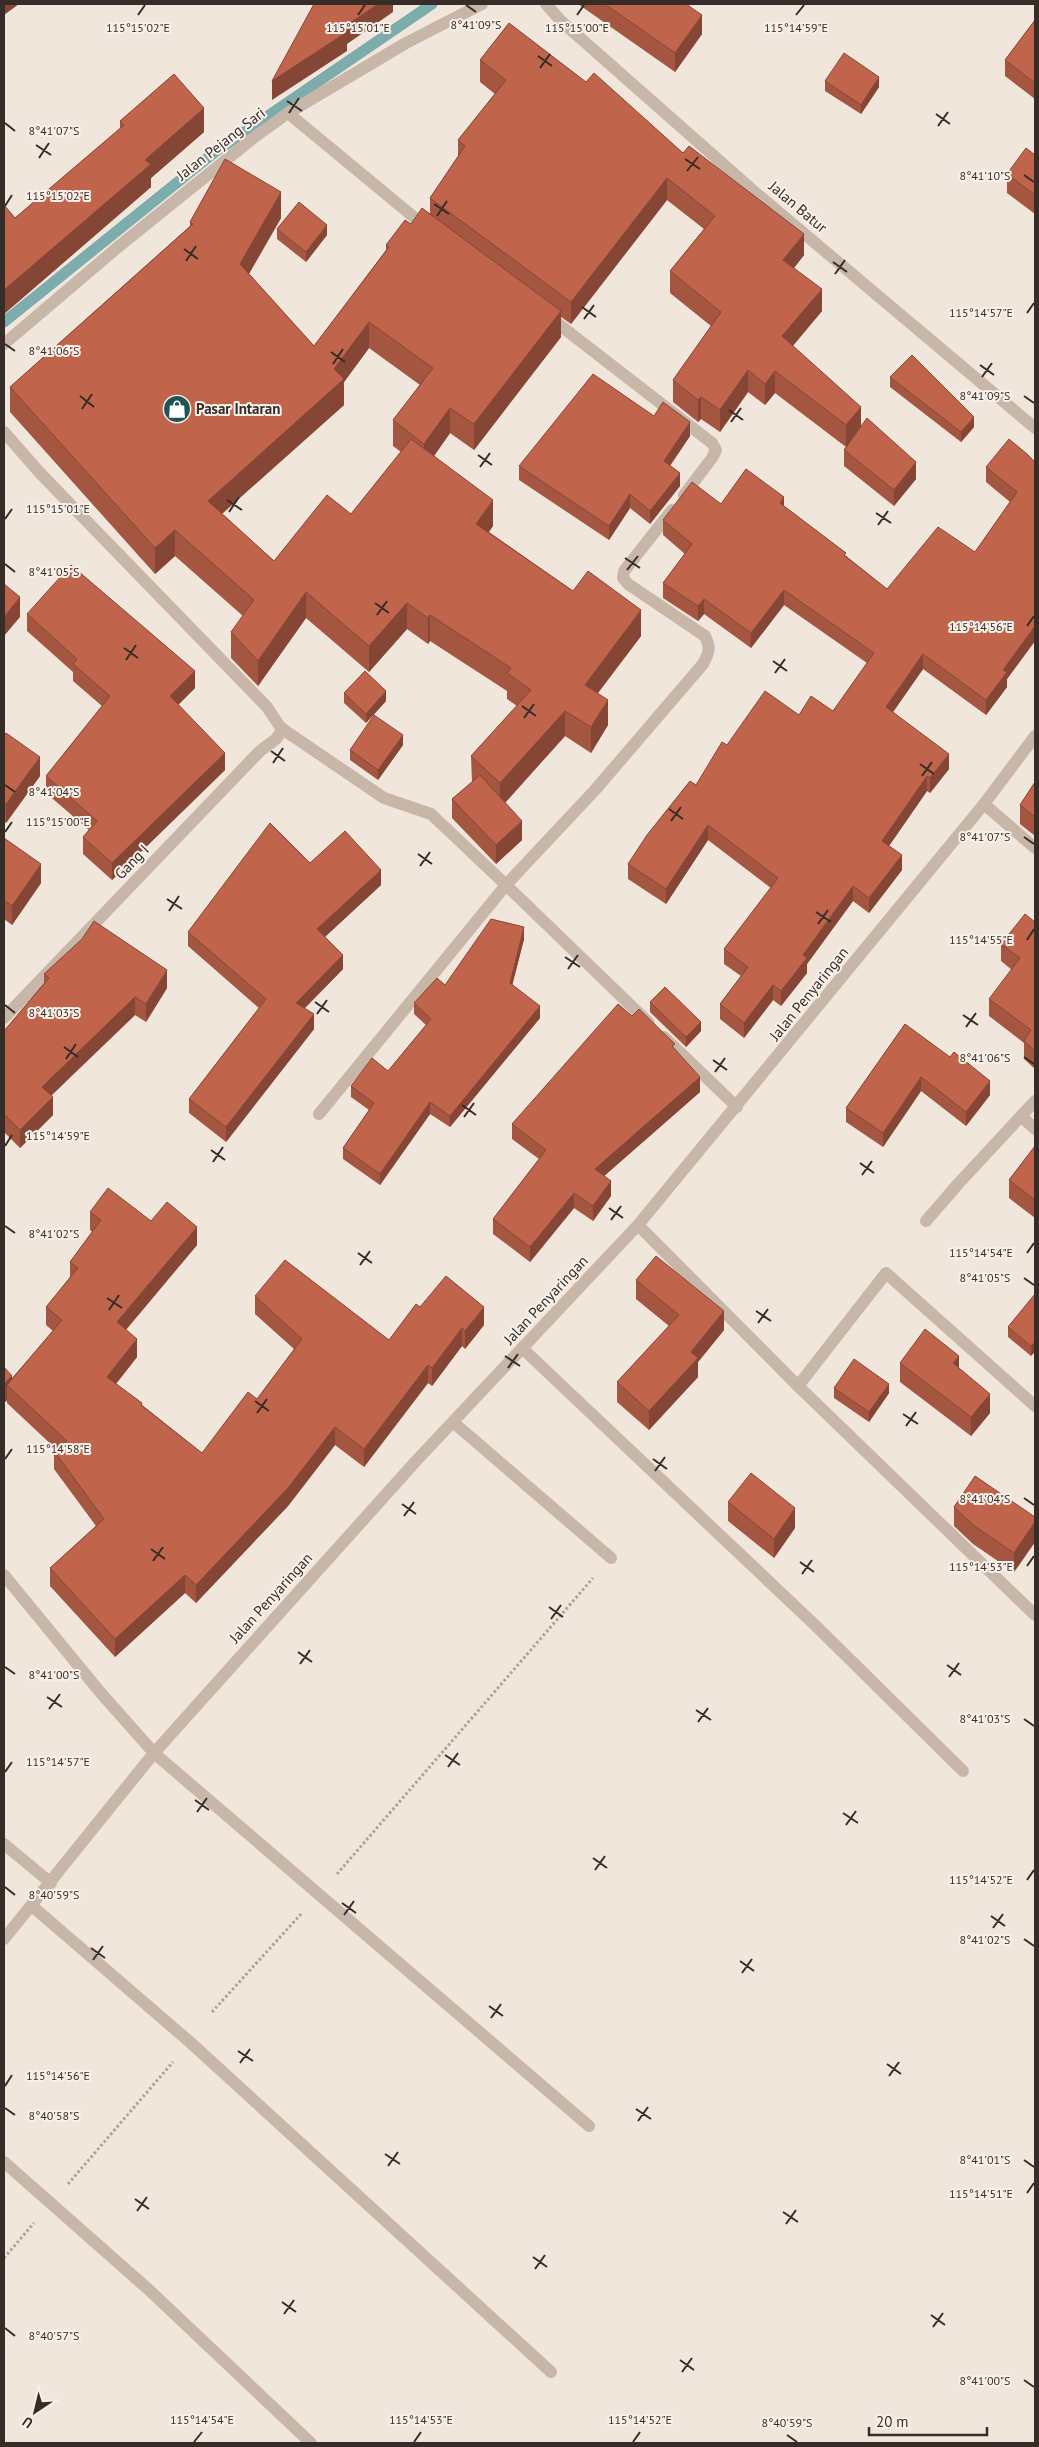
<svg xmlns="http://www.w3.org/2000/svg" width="1039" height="2447" viewBox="0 0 1039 2447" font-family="'PT Sans',sans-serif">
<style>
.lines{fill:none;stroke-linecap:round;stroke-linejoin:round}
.stream{stroke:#7dacac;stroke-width:11}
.path{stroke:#b4a093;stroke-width:3;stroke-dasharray:2.5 2.5;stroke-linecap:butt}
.street{stroke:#c8b6a9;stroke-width:12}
.wall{fill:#a55641;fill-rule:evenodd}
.shaded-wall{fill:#864635}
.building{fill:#c0644c;stroke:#864635}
.ticks{fill:none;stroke:#362c28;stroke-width:2}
.labels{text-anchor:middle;stroke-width:4;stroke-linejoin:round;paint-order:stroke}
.street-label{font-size:15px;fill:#362c28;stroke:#f9f1e9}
.poi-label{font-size:15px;font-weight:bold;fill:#362c28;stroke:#f9f1e9;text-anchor:start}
.ticks-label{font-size:12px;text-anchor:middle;fill:#362c28;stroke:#f9f1e9;stroke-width:4;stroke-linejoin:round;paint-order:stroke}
</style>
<rect width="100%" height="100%" fill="#f1e6dc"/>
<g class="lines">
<polyline class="stream" points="4,322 215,152 432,4"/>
<g class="path">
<polyline points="337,1874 593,1578"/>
<polyline points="212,2012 301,1914"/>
<polyline points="68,2184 173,2062"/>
<polyline points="4,2258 34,2223"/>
</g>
<g class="street">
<polyline points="546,4 561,21 757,194 1035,428"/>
<polyline points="288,113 427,228"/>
<polyline points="548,316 712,443 716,450 712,458 684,495"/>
<polyline points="4,344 118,247 252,139 288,113 406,43 482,4"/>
<polyline points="4,432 40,473 267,707 281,728 384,798 431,814 506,885 319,1114"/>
<polyline points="984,804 1035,848"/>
<polyline points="4,1018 260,751 276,739 283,729"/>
<path d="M649,1023L506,885L595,790L703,664C709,653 711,648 705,636L628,584L623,578L624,571L672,510"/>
<polyline points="664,1037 737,1107"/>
<polyline points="1021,1116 1035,1129"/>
<polyline points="926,1221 958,1184 1035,1101"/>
<polyline points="638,1225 798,1386 1035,1615"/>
<polyline points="522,1348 816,1626 963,1771"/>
<polyline points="798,1386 886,1273 1035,1406"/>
<polyline points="453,1422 611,1558"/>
<polyline points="4,1575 100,1692 154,1753 589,2126"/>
<polyline points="4,1844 51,1883"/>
<polyline points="32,1906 191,2043 551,2372"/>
<polyline points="4,1939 154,1753 416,1461 638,1225 984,804 1035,736"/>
<polyline points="4,2162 148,2289 311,2443"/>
</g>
</g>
<g class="wall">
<polygon points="578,4 686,4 702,34 675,72"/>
<polygon points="1035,20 1035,99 1005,76 1005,60"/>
<path d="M480,60L586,82L683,153L804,255L794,268L822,311L793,346L861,426L916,479L894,506L844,466V450L846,447L775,393L765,405L748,392L720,432L701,419L698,422L673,402V380L711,326L670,293V271L704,229L667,200L571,324L561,317V337L474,450L450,433L434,456L493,526L489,532L573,591L641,636L598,693L608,725L591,753L565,736L505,803L522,840L496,864L452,818V799L472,782L471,756L517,706L507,699V691L430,641L428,644L407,629L369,672L306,618L258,686L231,658V632L243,616L175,556L155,574L10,412V387L190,226V222L281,218L249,274L314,346L386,250V245L411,224L430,215V198L458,157V140L495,94L480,82ZM369,348L420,385L393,420V446L401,452L351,514L274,561L222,514L344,405V382Z"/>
<polygon points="825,81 879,87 861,114 825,91"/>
<polygon points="120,121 204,132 151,178 151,187 4,314 4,205 15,218 120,129"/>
<polygon points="1035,155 1035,214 1007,193 1007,174"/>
<polygon points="277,229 327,235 306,262 277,239"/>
<polygon points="890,377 974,427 961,442 890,387"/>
<polygon points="654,416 690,436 670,466 680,486 650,524 630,508 609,540 519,480 519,466"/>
<polygon points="1035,462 1035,641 1007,679 1007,687 986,715 923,669 893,712 949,769 930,793 927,791 889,846 902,870 869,913 853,901 807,964 807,973 781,1006 773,1000 744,1038 720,1019 720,1004 741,976 724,964 724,949 771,888 708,840 666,904 628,879 628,864 696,785 727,745 799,715 833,711 867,663 784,605 751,648 704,614 698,621 663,598 663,583 685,554 663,535 663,520 721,504 784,506 887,589 975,552 1010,502 986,482 986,467"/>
<polygon points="27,614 195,688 178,705 225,770 112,880 83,854 83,837 89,830 46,793 46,776 102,706 73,681 73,672 27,631"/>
<polygon points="344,693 386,701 366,723 344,703"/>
<polygon points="4,736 40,776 6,823 4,821"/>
<polygon points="403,745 378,780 350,760 350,750"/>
<polygon points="1035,782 1035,836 1020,824 1020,805"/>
<polygon points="4,838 41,883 12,925 4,919"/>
<polygon points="310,863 381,885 325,937 343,969 305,1008 314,1029 226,1142 189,1113 189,1099 259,1008 188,946 188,932"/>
<polygon points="1035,922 1035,1069 1024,1059 1024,1043 989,1016 989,999 1012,970 1001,961 1001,944"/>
<polygon points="524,939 512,985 540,1018 450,1127 430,1114 380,1185 343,1159 343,1148 369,1110 351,1097 351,1086 388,1071 426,1025 414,1014 414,1003"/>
<polygon points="44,974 167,988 146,1022 135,1015 51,1096 53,1115 20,1148 4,1132 4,1031 44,983"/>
<polygon points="650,1002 701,1031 686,1047 650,1012"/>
<polygon points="632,1016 675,1049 700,1092 604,1176 611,1196 593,1221 574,1208 530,1262 493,1234 493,1219 539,1159 512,1139 512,1124"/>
<polygon points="905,1024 990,1095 966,1126 921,1091 883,1147 846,1122 846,1108"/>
<polygon points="1035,1146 1035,1218 1009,1198 1009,1180"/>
<polygon points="90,1212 151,1221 197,1245 126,1330 137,1357 116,1384 202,1453 257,1399 294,1349 255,1314 255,1296 389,1340 420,1307 484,1325 465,1349 462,1346 432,1386 428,1383 364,1467 335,1445 288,1506 196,1603 185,1593 115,1657 50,1586 50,1568 96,1526 54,1469 54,1451 56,1449 7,1403 7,1400 4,1403 4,1367 12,1378 53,1331 46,1325 46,1307 70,1277 70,1262 92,1232 90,1230"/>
<polygon points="636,1280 724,1330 698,1362 698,1377 649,1430 617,1402 617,1382 669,1326 636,1299"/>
<polygon points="1035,1294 1031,1356 1008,1337 1008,1327"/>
<polygon points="900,1363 959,1368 990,1413 971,1436 900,1382"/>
<polygon points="834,1388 889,1393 869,1422 834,1398"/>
<polygon points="728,1502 795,1528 774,1558 728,1521"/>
<polygon points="954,1507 1035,1517 1035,1542 1014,1572 973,1544 954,1526"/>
</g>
<g class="shaded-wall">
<polygon points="4,4 19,4 4,15"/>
<polygon points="378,4 393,4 393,12 347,44 347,51 272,100 272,81 344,27"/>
<polygon points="702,15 702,34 675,72 675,53"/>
<polygon points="879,77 879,87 861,114 861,105"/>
<polygon points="204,108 204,132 151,178 151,187 4,314 4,290 145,160"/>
<polygon points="667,178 667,200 571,324 571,302"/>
<polygon points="281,192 281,218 240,289 240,264"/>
<polygon points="327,225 327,235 306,262 306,252"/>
<polygon points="804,234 804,255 783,282 783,260"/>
<polygon points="822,289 822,311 782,358 782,336"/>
<polygon points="561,311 561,337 474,450 474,424"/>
<polygon points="369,322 369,348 344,382 344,405 208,526 208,501 334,369"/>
<polygon points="748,370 748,392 720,432 720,410"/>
<polygon points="775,371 775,393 765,405 765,384"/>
<polygon points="701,397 701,419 698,422 698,400"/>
<polygon points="861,407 861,429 846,447 846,425"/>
<polygon points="450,408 450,433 424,470 424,444"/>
<polygon points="974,417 974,427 961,442 961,432"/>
<polygon points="690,422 690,436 664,474 664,461"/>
<polygon points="916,462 916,479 894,506 894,490"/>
<polygon points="680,473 680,486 650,524 650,511"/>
<polygon points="630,494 630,508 609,540 609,526"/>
<polygon points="784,497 784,512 780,503"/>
<polygon points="493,500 493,526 476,549 476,524"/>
<polygon points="175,530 175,556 155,574 155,548"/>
<polygon points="784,590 784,605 751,648 751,633"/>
<polygon points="306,592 306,618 258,686 258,661"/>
<polygon points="20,597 20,617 4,636 4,617"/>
<polygon points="704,599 704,614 698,621 698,606"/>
<polygon points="407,603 407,629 369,672 369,646"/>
<polygon points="641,610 641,636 585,710 585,685"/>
<polygon points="430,615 430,641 428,644 428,618"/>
<polygon points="1035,626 1035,641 1007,679 1007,687 986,715 986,700 1003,670"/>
<polygon points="923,654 923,669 886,722 886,707"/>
<polygon points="195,671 195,688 170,713 170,696"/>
<polygon points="386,691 386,701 366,723 366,714"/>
<polygon points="608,700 608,725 591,753 591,727"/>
<polygon points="565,711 565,736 500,808 500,783"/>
<polygon points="403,735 403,745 378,780 378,770"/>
<polygon points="225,753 225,770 112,880 112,863"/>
<polygon points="949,754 949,769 930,793 930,778"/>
<polygon points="40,757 40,776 6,823 6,804"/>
<polygon points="927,776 927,791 882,856 882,841"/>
<polygon points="522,821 522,840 496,864 496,845"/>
<polygon points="708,825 708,840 666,904 666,889"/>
<polygon points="902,855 902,870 869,913 869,898"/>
<polygon points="41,864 41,883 12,925 12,906"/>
<polygon points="381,870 381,885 317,944 317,929"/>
<polygon points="853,886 853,901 807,964 807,973 781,1006 781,991 803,955"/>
<polygon points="524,927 524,939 510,994 510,983"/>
<polygon points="343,955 343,969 296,1017 296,1003"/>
<polygon points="167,970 167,988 146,1022 146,1004"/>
<polygon points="773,985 773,1000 744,1038 744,1023"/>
<polygon points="135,997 135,1015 42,1104 42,1087"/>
<polygon points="540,1006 540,1018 450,1127 450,1116"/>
<polygon points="314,1014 314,1029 226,1142 226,1127"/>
<polygon points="701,1022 701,1031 686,1047 686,1037"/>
<polygon points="700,1077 700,1092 595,1184 595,1169"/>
<polygon points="921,1077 921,1091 883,1147 883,1133"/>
<polygon points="990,1081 990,1095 966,1126 966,1112"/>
<polygon points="53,1097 53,1115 20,1148 20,1130"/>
<polygon points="430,1102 430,1114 380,1185 380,1174"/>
<polygon points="611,1181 611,1196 593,1221 593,1206"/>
<polygon points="574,1193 574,1208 530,1262 530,1247"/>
<polygon points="197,1227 197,1245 117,1340 117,1322"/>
<polygon points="484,1307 484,1325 465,1349 465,1331"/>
<polygon points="724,1311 724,1330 698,1362 698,1377 649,1430 649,1411 691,1352"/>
<polygon points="462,1328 462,1346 432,1386 432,1368"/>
<polygon points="137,1339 137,1357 107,1395 107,1377"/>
<polygon points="1035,1342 1035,1352 1031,1356 1031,1346"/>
<polygon points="959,1356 959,1375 953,1363"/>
<polygon points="428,1365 428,1383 364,1467 364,1449"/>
<polygon points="12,1376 12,1390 7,1385 7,1400 4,1403 4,1384"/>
<polygon points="889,1384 889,1393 869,1422 869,1412"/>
<polygon points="990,1394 990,1413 971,1436 971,1417"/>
<polygon points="335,1427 335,1445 288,1506 196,1603 196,1585"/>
<polygon points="795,1508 795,1528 774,1558 774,1539"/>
<polygon points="1035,1522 1035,1542 1014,1572 1014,1553"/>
<polygon points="185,1575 185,1593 115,1657 115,1639"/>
</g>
<g class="building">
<polygon points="314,4 378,4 344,27 347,32 272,81"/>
<polygon points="605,4 686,4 702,15 675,53"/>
<polygon points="1035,20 1035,83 1005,60"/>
<polygon points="509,23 586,82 594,73 683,153 689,146 804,234 783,260 822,289 782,336 861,407 846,425 775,371 765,384 748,370 720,410 701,397 698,400 673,380 721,312 670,271 715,216 667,178 571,302 430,198 465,146 458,140 506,80 480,60"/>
<polygon points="844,53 879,77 861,105 825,81"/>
<polygon points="174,74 204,108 145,160 151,164 4,290 4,205 15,218 124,125 120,121"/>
<polygon points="1026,148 1035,155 1035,195 1007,174"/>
<polygon points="225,159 281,192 240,264 314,346 389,247 386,245 405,220 411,224 422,208 561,311 474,424 450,408 424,444 393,420 433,368 369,322 334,369 344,379 208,501 274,561 327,495 351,514 411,439 493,500 476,524 573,591 588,571 641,610 585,685 608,700 591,727 565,711 500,783 471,756 531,690 507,673 511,668 430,615 428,618 407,603 369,646 306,592 258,661 231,632 254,600 175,530 155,548 10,387 193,224 190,222"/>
<polygon points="299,202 327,225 306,252 277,229"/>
<polygon points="912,355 974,417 961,432 890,377"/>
<polygon points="593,374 654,416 663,402 690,422 664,461 680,473 650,511 630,494 609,526 519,466"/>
<polygon points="867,418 916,462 894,490 844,450"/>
<polygon points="1009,439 1027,454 1035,462 1035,626 1003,670 1007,672 986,700 923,654 886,707 949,754 930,778 927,776 882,841 902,855 869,898 853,886 803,955 807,958 781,991 773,985 744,1023 720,1004 748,967 724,949 778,878 708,825 666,889 628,864 647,835 690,781 696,785 722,742 727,745 765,691 799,715 811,696 833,711 874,653 784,590 751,633 704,599 698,606 663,583 692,544 663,520 692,482 721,504 746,469 784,497 780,503 846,553 844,555 887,589 938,527 975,552 1017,492 986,467"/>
<polygon points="71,565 195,671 170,696 225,753 112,863 83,837 97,821 46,776 110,696 73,664 77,659 27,614"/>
<polygon points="4,584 20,597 4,617"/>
<polygon points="365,671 386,691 366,714 344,693"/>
<polygon points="374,715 403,735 378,770 350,750"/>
<polygon points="6,733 40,757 6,804 4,802 4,736"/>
<polygon points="480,775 522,821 496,845 452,799"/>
<polygon points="1035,782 1035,817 1020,805"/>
<polygon points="270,823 310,863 345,831 381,870 317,929 343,955 296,1003 314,1014 226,1127 189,1099 266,999 188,932"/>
<polygon points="4,838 41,864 12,906 4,900"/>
<polygon points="1025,914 1035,922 1035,1051 1024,1041 1031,1030 989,999 1020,958 1001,944"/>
<polygon points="491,919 524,927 510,983 540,1006 450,1116 430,1102 380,1174 343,1148 374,1103 351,1086 372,1058 388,1071 431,1019 414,1003 437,978 445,985"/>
<polygon points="94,921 167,970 146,1004 135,997 42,1087 53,1097 20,1130 4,1114 4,1031 49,978 44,974 82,939"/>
<polygon points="665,987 701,1022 686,1037 650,1002"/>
<polygon points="618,1004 632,1016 639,1009 675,1044 672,1046 700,1077 595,1169 611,1181 593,1206 574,1193 530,1247 493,1219 546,1150 512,1124"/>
<polygon points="905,1024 950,1057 954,1052 990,1081 966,1112 921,1077 883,1133 846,1108"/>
<polygon points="1035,1146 1035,1200 1009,1180"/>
<polygon points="108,1188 151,1221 167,1202 197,1227 117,1322 137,1339 107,1377 142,1403 141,1405 202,1453 248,1392 257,1399 302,1339 255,1296 285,1260 389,1340 416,1304 420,1307 446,1276 484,1307 465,1331 462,1328 432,1368 428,1365 364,1449 335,1427 288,1488 196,1585 185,1575 115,1639 50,1568 104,1519 54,1451 67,1441 7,1385 62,1320 46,1307 78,1268 70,1262 101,1220 90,1212"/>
<polygon points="656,1256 724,1311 691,1352 698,1358 649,1411 617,1382 679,1315 636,1280"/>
<polygon points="1035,1294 1035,1342 1031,1346 1008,1327"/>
<polygon points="925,1329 959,1356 953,1363 990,1394 971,1417 900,1363"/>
<polygon points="854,1359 889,1384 869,1412 834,1388"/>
<polygon points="4,1367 12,1376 4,1384"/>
<polygon points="751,1473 795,1508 774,1539 728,1502"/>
<polygon points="975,1476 1035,1517 1035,1522 1014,1553 973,1525 954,1507"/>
</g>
<path class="ticks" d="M466,5L476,12M138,15L145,5M358,15L365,5M577,15L584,5M796,15L804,5M538,56L552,66M540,68L550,54M287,101L302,111M289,113L299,98M936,114L950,124M5,123L15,131M938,126L948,112M36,145L51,155M39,158L49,143M685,159L700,169M687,171L698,157M1024,175L1034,182M434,204L449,214M5,206L12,195M437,216L447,201M184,249L198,259M186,261L196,246M833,262L847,272M835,274L845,260M582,307L596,317M1027,313L1034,303M584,319L594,305M5,344L15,351M331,352L345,362M333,364L343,349M980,365L994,375M982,377L992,363M80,396L94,407M1024,396L1034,403M82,409L92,394M729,410L743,420M731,422L741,408M478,455L492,465M480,467L490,453M227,500L242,510M229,512L239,497M876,513L891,523M5,519L12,509M878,525L888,511M625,558L640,568M5,564L15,572M627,570L638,556M375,603L389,613M377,615L387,601M1027,626L1034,616M124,648L138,658M126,660L136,645M773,661L787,671M775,673L785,659M522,706L536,716M524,718L534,704M271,751L285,761M273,763L283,748M920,764L934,774M922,776L932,762M5,785L15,792M669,809L683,819M671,821L681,807M5,832L12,822M1024,837L1034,844M418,854L432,864M420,866L430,852M167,899L182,909M169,911L179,896M816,912L831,922M818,924L828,910M1027,940L1034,929M565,957L580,967M568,969L578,955M315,1002L329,1012M5,1005L15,1013M317,1014L327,1000M963,1015L978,1025M966,1027L976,1013M64,1047L78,1057M1024,1057L1034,1064M66,1059L76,1044M713,1060L727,1070M715,1072L725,1058M462,1105L476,1115M464,1117L474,1103M5,1146L12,1135M211,1150L225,1160M213,1162L223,1147M860,1163L874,1173M862,1175L872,1161M609,1208L623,1218M611,1220L621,1206M5,1226L15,1233M358,1253L372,1263M1027,1253L1034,1243M360,1265L370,1251M1024,1278L1034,1285M107,1298L122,1308M109,1310L119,1295M756,1311L771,1321M758,1323L768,1309M505,1356L520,1366M508,1368L518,1354M255,1401L269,1411M257,1413L267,1399M903,1414L918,1424M906,1426L916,1412M5,1459L12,1449M653,1459L667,1469M655,1471L665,1457M1024,1498L1034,1505M402,1504L416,1514M404,1516L414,1502M151,1549L165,1559M153,1561L163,1547M800,1562L814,1572M1027,1566L1034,1556M802,1574L812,1560M549,1607L563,1617M551,1619L561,1605M298,1652L312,1662M300,1664L310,1650M947,1665L961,1675M5,1667L15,1674M949,1677L959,1663M47,1697L62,1707M49,1709L60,1694M696,1710L711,1720M1024,1719L1034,1726M698,1722L708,1708M445,1755L460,1765M448,1767L458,1753M5,1772L12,1762M195,1800L209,1810M197,1812L207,1798M843,1813L858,1823M846,1825L856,1811M593,1858L607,1868M595,1870L605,1856M1027,1880L1034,1870M5,1887L15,1895M342,1903L356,1913M344,1915L354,1901M991,1916L1005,1926M993,1928L1003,1914M1024,1939L1034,1946M91,1948L105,1958M93,1960L103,1946M740,1961L754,1971M742,1973L752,1959M489,2006L503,2016M491,2018L501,2004M238,2051L253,2061M240,2063L250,2049M887,2064L901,2074M889,2076L899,2062M5,2086L12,2075M5,2108L15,2115M636,2109L651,2119M638,2121L648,2107M385,2154L400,2164M1024,2160L1034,2167M388,2166L398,2152M1027,2193L1034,2183M135,2199L149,2209M137,2211L147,2197M783,2212L798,2222M786,2224L796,2210M533,2257L547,2267M535,2269L545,2255M282,2302L296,2312M284,2314L294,2300M931,2315L945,2325M933,2327L943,2313M5,2328L15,2336M680,2360L694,2370M682,2372L692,2358M1024,2380L1034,2387M787,2435L797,2442M194,2442L202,2432M414,2442L421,2432M633,2442L640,2432"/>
<defs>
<g id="shop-disc" transform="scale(1.4375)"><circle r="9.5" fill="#205455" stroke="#f9f1e9"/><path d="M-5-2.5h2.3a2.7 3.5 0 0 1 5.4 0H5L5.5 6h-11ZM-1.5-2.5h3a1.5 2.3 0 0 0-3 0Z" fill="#fff"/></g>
</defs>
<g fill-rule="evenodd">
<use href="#shop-disc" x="177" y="409"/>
</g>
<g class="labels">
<g class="street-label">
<text transform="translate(221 144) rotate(-38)" y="5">Jalan Pejang Sari</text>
<text transform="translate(798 207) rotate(40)" y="5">Jalan Batur</text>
<text transform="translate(132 862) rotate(-46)" y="5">Gang I</text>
<text transform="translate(809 994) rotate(-51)" y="5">Jalan Penyaringan</text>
<text transform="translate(546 1300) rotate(-47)" y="5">Jalan Penyaringan</text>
<text transform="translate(271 1598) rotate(-48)" y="5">Jalan Penyaringan</text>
</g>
<g class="poi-label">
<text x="196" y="414">Pasar Intaran</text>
</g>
</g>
<g class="ticks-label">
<text x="476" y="29">8°41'09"S</text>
<text x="138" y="32">115°15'02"E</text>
<text x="358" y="32">115°15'01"E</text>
<text x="577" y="32">115°15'00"E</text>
<text x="796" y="32">115°14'59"E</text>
<text x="54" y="135">8°41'07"S</text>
<text x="985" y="180">8°41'10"S</text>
<text x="58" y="200">115°15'02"E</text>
<text x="981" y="317">115°14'57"E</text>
<text x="54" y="355">8°41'06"S</text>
<text x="985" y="400">8°41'09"S</text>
<text x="58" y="513">115°15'01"E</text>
<text x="54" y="576">8°41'05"S</text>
<text x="981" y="631">115°14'56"E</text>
<text x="54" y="796">8°41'04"S</text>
<text x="58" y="826">115°15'00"E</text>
<text x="985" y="841">8°41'07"S</text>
<text x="981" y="944">115°14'55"E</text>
<text x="54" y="1017">8°41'03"S</text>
<text x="985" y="1062">8°41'06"S</text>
<text x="58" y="1140">115°14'59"E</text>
<text x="54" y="1238">8°41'02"S</text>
<text x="981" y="1257">115°14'54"E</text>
<text x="985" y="1282">8°41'05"S</text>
<text x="58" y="1453">115°14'58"E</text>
<text x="985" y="1503">8°41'04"S</text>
<text x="981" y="1571">115°14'53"E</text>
<text x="54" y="1679">8°41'00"S</text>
<text x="985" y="1723">8°41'03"S</text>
<text x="58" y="1766">115°14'57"E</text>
<text x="981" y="1884">115°14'52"E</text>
<text x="54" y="1899">8°40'59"S</text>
<text x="985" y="1944">8°41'02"S</text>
<text x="58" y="2080">115°14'56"E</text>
<text x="54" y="2120">8°40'58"S</text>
<text x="985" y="2164">8°41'01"S</text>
<text x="981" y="2198">115°14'51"E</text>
<text x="54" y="2340">8°40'57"S</text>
<text x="985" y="2385">8°41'00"S</text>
<text x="202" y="2424">115°14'54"E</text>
<text x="421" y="2424">115°14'53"E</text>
<text x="640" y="2424">115°14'52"E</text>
<text x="787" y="2427">8°40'59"S</text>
</g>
<rect width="1039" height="2447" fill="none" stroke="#362c28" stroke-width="10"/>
<g transform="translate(35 2412) rotate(215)" stroke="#f9f1e9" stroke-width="4" paint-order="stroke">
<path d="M0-4L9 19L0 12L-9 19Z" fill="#362c28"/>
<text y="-8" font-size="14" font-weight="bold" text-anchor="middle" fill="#362c28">U</text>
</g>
<path d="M869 2427v8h118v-8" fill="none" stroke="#362c28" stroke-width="2.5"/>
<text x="876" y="2427" font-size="15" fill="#362c28" stroke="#f9f1e9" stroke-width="4" paint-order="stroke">20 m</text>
</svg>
